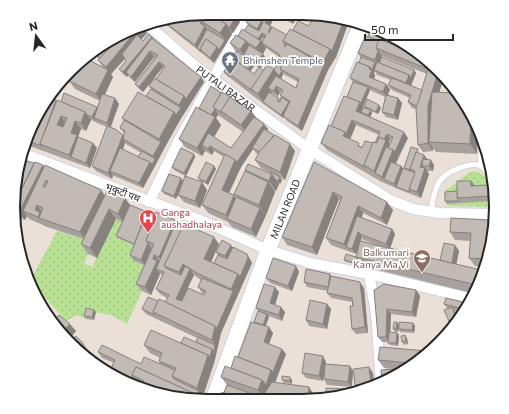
<svg xmlns="http://www.w3.org/2000/svg" width="509" height="414" viewBox="0 0 509 414" font-family="Commissioner,'Noto Sans Devanagari',sans-serif">
<style>
.grass{fill:url(#grass-dots)}
.lines{fill:none;stroke-linecap:round;stroke-linejoin:round}
.lane-casing{stroke:#cdd3e0;stroke-width:7}
.street-casing{stroke:#cdd3e0;stroke-width:12}
.secondary-casing{stroke:#cdd3e0;stroke-width:17}
.lane{stroke:#fff;stroke-width:5}
.street{stroke:#fff;stroke-width:10}
.secondary{stroke:#fff;stroke-width:15}
.wall{fill:#a7a09c;fill-rule:evenodd}
.shaded-wall{fill:#88827f}
.building{fill:#c2bab5;stroke:#88827f;fill-rule:evenodd}
.labels{text-anchor:middle;stroke-width:3.5;stroke-linejoin:round;paint-order:stroke}
.worship-label{font-size:10px;fill:#5b616d;stroke:#fff;text-anchor:start}
.street-label{font-size:10px;fill:#272727;stroke:#fff}
.health-label{font-size:10px;fill:#be3a42;stroke:#fff;text-anchor:start}
.education-label{font-size:10px;fill:#785e54;stroke:#fff;text-anchor:end}
.rim{fill:none;stroke:#272727;stroke-width:2}
</style>
<defs>
<pattern id="grass-dots" width="8" height="8" patternUnits="userSpaceOnUse"><rect width="8" height="8" fill="#b8e194"/><path d="M2 2h.1M6 6h.1" fill="none" stroke="#9ec180" stroke-width="1.8" stroke-linecap="round"/></pattern>
</defs>
<rect width="100%" height="100%" fill="#eae0d8"/>
<g class="grass">
<path d="M475,171C484,172 495,186 496,195C496,198 495,202 494,205L492,207L449,206L446,204L444,196L445,191L470,172Z"/>
<polygon points="116,219 125,224 139,248 134,261 145,265 142,291 127,324 111,315 88,311 86,319 77,315 66,321 30,281 57,231 94,242 84,263 92,267"/>
</g>
<g class="lines">
<g class="lane-casing">
<g id="lane">
<polyline points="480,166 482,143"/>
<path d="M431,211C432,203 435,189 439,182C445,172 470,161 481,166C485,168 488,174 491,177"/>
</g>
</g>
<g class="street-casing">
<g id="street">
<path id="s1" d="M147,24L195,66L309,149L390,200L413,209L440,213L493,214"/>
<polyline points="22,153 205,222 268,250 310,263 369,274 469,298"/>
<polyline points="149,202 179,140 248,16"/>
<polyline points="369,274 376,313 381,383"/>
</g>
</g>
<g class="secondary-casing">
<g id="secondary">
<path id="s2" d="M214,397L268,250L361,24"/>
</g>
</g>
<use href="#lane" class="lane"/>
<use href="#street" class="street"/>
<use href="#secondary" class="secondary"/>
</g>
<g class="wall">
<polygon points="299,14 297,18 295,17 296,18 293,24 276,15"/>
<path d="M275,16L270,26L272,28L287,35L293,30L309,26L349,21L336,57L328,70L302,131L287,121L284,117L283,118L265,105L225,74L224,72L236,52L230,43L244,31L248,25L246,22ZM266,48L279,57L280,59L274,70L264,71L260,68L266,59L263,54ZM255,65L259,68L254,74L250,71ZM283,74L298,82L296,88L281,79ZM280,92H281L280,95L281,97L280,100L279,98L272,94V93L278,96Z"/>
<polygon points="235,17 240,22 233,33 232,33 232,34 214,63 159,19"/>
<path d="M142,26L147,33L141,39L143,41L152,37L201,77L204,82L180,120L157,161L143,188L114,176L113,175L112,179L96,171L92,166L107,127L97,123L96,122L91,120L86,131L81,129L78,137L93,143L97,148L90,168L24,144L46,99L97,108L100,101L75,89L69,81L87,59L85,58L109,40L90,61L103,67L98,60L99,59L96,55L110,39ZM154,57H155L135,84L139,89L143,92L153,80L149,86L151,89L146,96L122,118L124,120L120,128L124,133L123,136L111,127L119,104L105,95L113,77L111,74L125,59L126,61L119,69L123,74L127,77L128,75L130,78L135,82ZM163,67L164,68L156,79L154,78ZM125,143L126,144L141,153L138,157L123,150Z"/>
<path d="M376,28L385,34L384,37L387,39L386,42L439,70L444,77L439,93L477,154L436,152L433,148V151L423,152L418,145L416,109L412,108L408,102L410,98L392,90L388,85L391,80L377,75L375,71L374,73L375,76L374,79L386,84L390,89L388,95L398,98L402,103L398,120L386,117L382,112L385,97L370,90L363,106V107L365,108L364,106L381,108L378,114L371,111L372,113L370,118L408,138L396,164L401,166L403,168L405,169L404,168L420,152L419,153L424,155L428,160L434,165L433,171H427L429,174L421,198L398,189L380,181L327,150L321,143L331,126L347,97L353,82L350,78L359,63L361,58L358,53L368,37ZM382,56L427,74L422,90L411,86L416,73L414,70L380,61ZM356,125L379,135L375,143L362,147L350,140ZM390,139L392,140L390,144L389,143Z"/>
<path d="M221,93L251,111L258,120L268,129L267,131L295,151L285,180L280,177L282,180L280,184L277,182L279,184L276,191L274,190L275,192L266,215L265,214L266,215L256,237L232,227L228,222L208,213L202,205L224,157L214,151L212,155L205,151L202,156L185,147L179,139L199,108ZM218,115L243,132L231,148L214,137L221,125L216,118ZM253,149L256,153L259,155L255,160L261,168L271,173L270,174L245,170L246,171L234,194L237,197H236L234,195L229,193L241,167Z"/>
<polygon points="194,154 195,157 186,176 207,190 200,208 184,202 178,195 185,176 174,170 172,167"/>
<path d="M20,159L44,167L105,196L125,198L130,205L147,212L176,222L219,244L211,262L214,263L218,255L216,252L233,247L250,259L252,263L221,333L214,363L203,396L157,394L97,365L111,368L114,363L102,358L98,352L141,364H160L159,361L160,358L150,353L144,345L196,342L197,338L146,314L142,309L158,301L165,302L167,298L160,294L156,289L163,275L160,274L151,295L142,291L136,284L144,265L134,261L130,255L134,245L118,238L116,236L122,222L116,219L97,258L88,254L81,244L84,239L44,226L43,225L29,219L27,216L25,220L17,217L15,214L13,194ZM194,275L201,280L198,287L202,293L204,294V295L182,301H181Z"/>
<path d="M314,162L393,210L387,225L363,213L362,218L392,229L395,234L390,248L440,260L455,245L459,251L456,264L485,271L472,293L346,262L344,260L356,257L359,247L356,254L331,245L326,238L340,200L339,199L317,255L287,245L282,237ZM362,237L363,240L379,245L361,241Z"/>
<polygon points="214,166 216,169 208,185 200,181 198,178"/>
<polygon points="183,181 176,199 164,194 162,191"/>
<polygon points="471,181 475,186 488,185 492,191 492,201 447,204 445,201"/>
<polygon points="491,226 486,267 475,266 469,258 470,241 455,240 450,232"/>
<polygon points="296,266 299,272 292,291 270,283 266,278"/>
<polygon points="330,274 332,276 364,288 368,333 356,334 352,329 352,302 331,298 327,293 328,291 307,287 304,282"/>
<polygon points="374,290 416,290 420,296 416,317 391,314 390,332 397,333 399,335 398,346 390,345 388,342 382,342 378,337"/>
<polygon points="279,292 275,305 285,312 282,321 269,316 266,326 273,333 269,344 286,354 275,383 309,387 314,395 314,401 220,397 224,393 227,385 221,377 231,368 238,357 254,322 258,311 256,308"/>
<polygon points="467,303 461,312 455,311 458,318 452,328 447,308 444,304"/>
<polygon points="327,304 331,309 327,329 309,326 306,320"/>
<polygon points="96,312 94,320 86,319 84,316"/>
<polygon points="413,323 415,326 414,333 400,332 399,329 399,327 398,332 395,332 393,329 399,325"/>
<polygon points="407,338 408,344 404,345 402,342"/>
<polygon points="72,341 83,343 87,349 83,353 83,354"/>
<polygon points="427,351 402,370 395,369 398,373 388,381 393,369 384,368 378,360"/>
<polygon points="326,362 326,364 350,366 352,387 327,385 324,379 324,373 323,381 306,378 302,373"/>
<polygon points="373,373 374,385 357,389 355,385"/>
<polygon points="282,380 292,380 292,384 284,383"/>
</g>
<g class="shaded-wall">
<polygon points="294,14 299,14 297,18"/>
<polygon points="269,15 274,15 275,16 269,28 265,23"/>
<polygon points="294,16 296,18 293,24 291,21"/>
<polygon points="236,17 240,22 233,33 229,28"/>
<polygon points="169,19 181,19 168,25 167,22"/>
<polygon points="262,20 267,28 262,33 265,38 262,43 266,48 263,54 266,59 260,69 256,63 261,56 256,48 257,40 261,34 257,29"/>
<polygon points="344,20 349,21 336,57 328,70 302,131 298,126 324,65 323,63"/>
<polygon points="202,22 209,32 197,48 199,51 195,45 200,23"/>
<polygon points="226,24 232,34 214,63 210,58 217,47 225,40 220,33"/>
<polygon points="140,26 142,26 147,33 111,74 113,77 101,102 96,94 108,70 106,67"/>
<polygon points="271,26 275,32 271,38 268,32"/>
<polygon points="383,32 385,34 384,38 382,36"/>
<polygon points="152,37 156,42 126,72 128,75 127,77 123,72"/>
<polygon points="385,37 387,39 384,46 378,49"/>
<polygon points="109,40 90,62 86,57"/>
<polygon points="246,41 253,51 244,54 240,50"/>
<polygon points="150,51 154,57 135,82 131,77"/>
<polygon points="378,51 382,56 378,65 375,60"/>
<polygon points="159,62 163,67 143,92 139,87"/>
<polygon points="253,62 255,65 248,74 247,71"/>
<polygon points="375,62 377,65 374,70 375,71 374,73 375,76 373,82 369,77 369,69 370,67"/>
<polygon points="274,69 279,76 282,71 283,74 281,79 268,88 272,93 265,104 263,102 258,94"/>
<polygon points="439,69 444,77 433,112 429,142 433,148 433,151 428,143 428,105"/>
<polygon points="414,70 416,73 410,88 406,83 409,75"/>
<polygon points="201,77 204,82 180,120 165,147 159,139 174,112 181,108 179,105 184,96"/>
<polygon points="386,84 390,89 387,97 383,92"/>
<polygon points="276,86 280,92 278,96 274,91"/>
<polygon points="368,87 370,90 363,106 363,107 360,117 356,111 360,102"/>
<polygon points="115,98 119,104 110,128 107,123"/>
<polygon points="398,98 402,103 398,120 394,115"/>
<polygon points="289,102 291,104 283,116 284,117 283,118 281,115"/>
<polygon points="379,105 381,108 378,114 376,112"/>
<polygon points="97,107 100,112 94,118 96,122 92,117"/>
<polygon points="215,109 218,115 216,118 221,125 207,149 202,145 205,151 202,156 197,148 211,116"/>
<polygon points="371,110 372,113 370,118 368,115"/>
<polygon points="251,111 258,121 248,135 241,125"/>
<polygon points="85,112 91,120 86,131 81,123"/>
<polygon points="471,115 476,121 478,129 477,154 470,144"/>
<polygon points="61,116 66,124 63,133 57,125"/>
<polygon points="352,120 356,125 350,139 346,134"/>
<polygon points="75,121 81,129 78,137 82,143 71,157 69,155 71,133"/>
<polygon points="264,124 268,129 254,149 252,148 253,149 241,167 227,197 222,190 235,160"/>
<polygon points="345,132 350,139 343,136"/>
<polygon points="404,132 408,138 398,157 389,181 384,179 382,177 375,173 374,171 380,148 387,134 390,139 389,143 395,152"/>
<polygon points="123,135 126,141 123,139 125,143 114,173 110,171 113,175 112,179 108,173"/>
<polygon points="161,142 165,147 154,168 152,165 155,159 153,156"/>
<polygon points="93,143 97,148 90,168 86,163"/>
<polygon points="290,144 295,151 285,180 280,172"/>
<polygon points="210,146 214,151 212,155 208,149"/>
<polygon points="194,154 195,157 186,176 184,173"/>
<polygon points="424,155 428,160 422,166 424,170 425,168 429,174 421,198 417,192 420,167"/>
<polygon points="431,160 434,165 433,171 429,166"/>
<polygon points="150,162 154,168 143,188 139,183"/>
<polygon points="43,165 48,173 23,211 27,216 25,220 19,212"/>
<polygon points="214,166 216,169 208,185 206,182"/>
<polygon points="401,166 405,171 396,187 394,184"/>
<polygon points="272,174 279,184 276,191 269,181"/>
<polygon points="280,177 282,180 280,184 278,181"/>
<polygon points="181,178 183,181 176,199 174,196"/>
<polygon points="16,179 18,182 17,185 19,186 18,186 20,189 15,187"/>
<polygon points="471,181 475,186 471,186"/>
<polygon points="202,182 207,190 200,208 195,201"/>
<polygon points="268,182 275,192 266,215 259,205"/>
<polygon points="488,185 492,191 492,201 489,196"/>
<polygon points="101,190 106,197 86,240 80,232"/>
<polygon points="333,192 339,199 317,255 312,247"/>
<polygon points="234,195 240,203 230,220 226,215"/>
<polygon points="125,198 132,208 125,224 118,214"/>
<polygon points="387,202 393,210 387,225 381,218"/>
<polygon points="37,205 42,213 39,218 43,225 38,217 35,210"/>
<polygon points="358,206 363,213 351,249 346,247 344,244"/>
<polygon points="260,208 266,215 256,237 251,229"/>
<polygon points="109,209 116,219 97,258 90,248"/>
<polygon points="175,220 180,227 164,265 159,257"/>
<polygon points="488,220 491,226 487,262 485,259"/>
<polygon points="392,229 395,234 390,249 386,244"/>
<polygon points="358,232 362,237 356,254 352,249"/>
<polygon points="214,237 219,244 209,267 204,259"/>
<polygon points="148,243 151,248 145,265 141,260"/>
<polygon points="231,245 236,252 231,264 225,256"/>
<polygon points="455,245 459,251 455,271 451,266"/>
<polygon points="247,254 250,259 252,263 221,333 216,355 214,352 215,345 212,340 215,326 233,291 231,289"/>
<polygon points="154,255 160,263 156,269 160,274 151,295 145,287 153,259"/>
<polygon points="183,264 189,272 184,280 179,272"/>
<polygon points="296,266 299,272 292,291 288,286"/>
<polygon points="190,269 194,275 180,304 176,299"/>
<polygon points="360,282 364,288 368,333 365,327"/>
<polygon points="275,287 279,292 274,308 270,303"/>
<polygon points="416,290 420,296 416,317 412,312"/>
<polygon points="327,304 331,309 327,329 323,324"/>
<polygon points="281,307 285,312 282,321 279,315"/>
<polygon points="452,307 455,312 458,318 457,320"/>
<polygon points="387,309 391,314 390,342 386,337"/>
<polygon points="94,310 96,312 94,320 92,317"/>
<polygon points="267,314 269,317 264,330 263,327"/>
<polygon points="397,322 399,325 398,332 396,329"/>
<polygon points="413,323 415,326 414,333 412,330"/>
<polygon points="70,324 76,331 70,338 64,330"/>
<polygon points="269,327 273,333 268,347 264,342"/>
<polygon points="397,333 399,335 398,346 396,343"/>
<polygon points="405,335 407,338 408,344 406,341"/>
<polygon points="212,349 216,355 214,363 203,396 197,396 199,391 197,388 208,355"/>
<polygon points="282,349 286,354 277,377 271,393 264,399 258,390 262,380 271,370"/>
<polygon points="323,356 326,362 323,381 319,376"/>
<polygon points="350,366 353,371 352,387 348,382"/>
<polygon points="369,367 373,373 374,385 372,385 371,384"/>
<polygon points="395,369 398,373 395,375"/>
<polygon points="290,377 292,380 292,384 290,381"/>
<polygon points="140,380 144,386 141,386 143,387 138,385"/>
<polygon points="309,387 314,395 314,401 309,400 308,398"/>
<polygon points="252,394 255,398 251,398"/>
<polygon points="286,395 289,400 284,399"/>
</g>
<g class="building">
<polygon points="314,13 344,20 332,51 330,49 293,30 298,21 309,26"/>
<polygon points="292,14 294,16 291,21 279,15"/>
<polygon points="269,15 265,23 271,26 268,32 269,33 272,27 287,35 283,41 285,44 284,46 285,47 287,44 324,65 298,126 283,116 290,101 280,95 283,90 276,86 274,91 268,88 276,76 296,88 299,79 280,69 285,60 279,56 280,55 262,43 262,42 266,35 262,33 258,39 244,31 248,25 259,31 263,22 262,20 254,16"/>
<polygon points="250,16 254,16 262,20 257,29 246,22"/>
<polygon points="215,17 226,24 220,33 201,21 203,18"/>
<polygon points="215,17 236,17 229,28 226,24"/>
<polygon points="203,18 201,21 202,22 200,23 205,26 195,45 168,25 173,19"/>
<polygon points="163,19 169,19 167,22"/>
<polygon points="140,26 106,67 98,60 121,35"/>
<polygon points="372,27 376,28 383,32 382,36 385,37 383,41 379,39 379,41 368,37"/>
<polygon points="207,29 225,40 219,50 217,47 206,39 200,49 201,52 197,48"/>
<polygon points="242,29 261,41 256,48 238,36"/>
<polygon points="290,29 330,49 323,63 283,41"/>
<polygon points="148,34 152,37 123,72 119,69 126,61 122,54 137,35 143,41"/>
<polygon points="121,35 100,58 96,55 109,40"/>
<polygon points="236,35 246,41 240,50 230,43"/>
<polygon points="264,36 265,37 262,42 260,40"/>
<polygon points="366,36 379,41 376,48 378,51 375,60 358,53"/>
<polygon points="152,38 201,77 186,99 184,96 156,79 165,66 159,62 139,87 135,84 158,55 150,51 131,77 126,72"/>
<polygon points="206,39 217,47 210,58 200,49"/>
<polygon points="379,39 415,54 439,69 428,105 428,143 418,145 416,108 428,69 376,48"/>
<polygon points="249,45 263,54 256,63 244,54"/>
<polygon points="406,48 415,54 405,50"/>
<polygon points="237,51 253,62 248,69 235,60 227,72 230,77 224,72"/>
<polygon points="361,57 375,62 372,70 370,67 359,63"/>
<polygon points="382,57 414,70 411,78 409,75 379,63"/>
<polygon points="85,58 108,70 96,94 69,81 77,64"/>
<polygon points="280,59 284,61 280,69 282,71 279,76 274,70"/>
<polygon points="235,60 254,74 259,67 264,71 251,89 253,91 227,72"/>
<polygon points="357,62 370,67 369,69 372,70 369,77 386,84 383,92 350,78"/>
<polygon points="377,62 409,75 406,83 374,70"/>
<polygon points="267,65 274,69 258,94 251,89"/>
<polygon points="154,78 184,96 179,105 149,86"/>
<polygon points="392,78 422,90 417,106 408,102 411,95 388,85"/>
<polygon points="353,82 368,87 361,103 360,102 347,97"/>
<polygon points="211,86 221,93 213,107 215,109 211,115 199,108"/>
<polygon points="151,89 181,108 176,115 174,112 146,96"/>
<polygon points="138,92 174,112 159,139 122,118"/>
<polygon points="222,92 230,97 221,111 222,113 213,107"/>
<polygon points="269,92 279,98 277,101 280,102 281,97 289,102 281,115 263,102"/>
<polygon points="432,92 456,93 471,115 470,144 429,142"/>
<polygon points="64,93 97,107 92,117 87,115 85,112 61,102"/>
<polygon points="102,94 115,98 107,123 94,118"/>
<polygon points="386,95 398,98 394,115 382,112"/>
<polygon points="344,96 360,102 356,111 404,132 395,152 393,150 388,148 393,137 387,134 384,139 379,137 377,143 375,143 380,132 352,120 346,134 345,132 331,126"/>
<polygon points="47,97 56,100 40,144 42,146 25,140 46,99"/>
<polygon points="230,97 251,111 241,125 221,111"/>
<polygon points="367,99 379,105 376,112 364,106"/>
<path d="M57,100L85,112L81,123L75,121L71,133L77,135L69,155L40,144ZM61,116L67,118L63,127L57,125Z"/>
<polygon points="196,107 215,117 197,148 179,139"/>
<polygon points="363,107 371,110 368,115 361,112"/>
<polygon points="254,117 264,124 237,162 235,160 225,154 225,155 210,146 208,149 202,145 208,133 231,148"/>
<polygon points="124,120 161,142 153,156 123,139 125,131 120,128"/>
<polygon points="329,125 345,132 343,136 359,143 358,146 362,148 365,141 373,143 364,165 365,167 321,143"/>
<polygon points="107,126 115,129 123,135 108,173 92,166"/>
<polygon points="264,129 274,135 260,152 252,148"/>
<polygon points="275,135 290,144 280,172 255,160 260,151"/>
<polygon points="78,137 93,143 86,163 71,157"/>
<polygon points="379,137 386,140 374,171 364,165 373,142 377,143"/>
<polygon points="481,141 483,146 481,146"/>
<polygon points="386,147 393,150 382,177 375,173"/>
<polygon points="411,147 418,149 417,153 416,152 410,169 411,170 404,168"/>
<polygon points="120,148 150,162 139,183 110,171"/>
<polygon points="181,148 194,154 184,173 172,167"/>
<polygon points="142,151 155,159 152,165 150,162 138,157"/>
<polygon points="416,152 424,155 420,167 425,168 417,192 409,189 415,171 410,169"/>
<polygon points="225,154 235,160 222,190 234,195 226,215 202,205"/>
<polygon points="20,159 34,163 22,188 18,186 21,180 17,178"/>
<polygon points="423,159 431,160 429,166 422,166"/>
<polygon points="35,162 43,165 19,212 14,211 14,205"/>
<polygon points="206,162 214,166 206,182 198,178"/>
<polygon points="314,162 387,202 381,218 358,206 344,244 326,238 342,197 333,192 312,247 282,237"/>
<polygon points="391,162 401,166 394,184 384,179"/>
<polygon points="248,164 272,174 269,181 245,170"/>
<path d="M45,165L101,190L80,232L39,218L43,208L37,205L35,210L40,212L38,217L23,211ZM46,180L48,181L45,187H43Z"/>
<polygon points="403,168 415,173 409,189 410,192 396,187"/>
<polygon points="245,171 268,182 259,205 234,194"/>
<polygon points="271,172 280,177 278,181 275,179 272,174 270,174"/>
<polygon points="169,174 181,178 174,196 162,191"/>
<polygon points="185,176 202,182 195,201 178,195"/>
<polygon points="457,181 471,181 471,186 488,185 489,196 457,198"/>
<polygon points="16,183 15,187 20,189 15,203 14,203 13,194"/>
<polygon points="107,191 125,198 118,214 109,209 90,248 81,244"/>
<polygon points="457,191 457,198 459,201 445,201 445,192"/>
<polygon points="236,197 260,208 251,229 227,219"/>
<polygon points="130,205 147,212 134,244 116,236"/>
<polygon points="148,210 156,214 146,241 148,243 141,260 130,255"/>
<polygon points="156,212 175,220 159,257 154,255 153,259 157,261 145,287 136,284 154,244 146,241"/>
<polygon points="357,216 392,229 386,244 360,234 360,233 358,232 352,249 346,247"/>
<polygon points="451,218 488,220 485,259 469,258 471,233 450,232"/>
<polygon points="176,222 184,225 164,266 166,268 181,275 185,266 190,269 176,299 182,301 188,288 204,295 206,291 198,287 202,278 233,291 217,328 215,326 165,302 169,295 156,289 164,272 156,269"/>
<polygon points="184,224 214,237 204,259 238,274 231,289 197,273 183,264 179,272 164,266"/>
<polygon points="222,240 231,245 225,256 216,252"/>
<polygon points="360,241 485,271 477,285 356,257"/>
<polygon points="444,243 455,245 452,263 440,260"/>
<polygon points="233,247 247,254 248,258 240,277 238,274 214,263 218,255 227,259"/>
<polygon points="346,254 356,257 361,264 344,260"/>
<polygon points="273,258 296,266 288,286 266,278"/>
<polygon points="306,269 330,274 328,287 304,282"/>
<polygon points="331,276 360,282 365,327 352,329 350,306 353,306 352,298 327,293"/>
<polygon points="264,284 275,287 270,303 281,307 279,315 256,308"/>
<polygon points="384,284 416,290 412,312 387,309 386,337 378,337 374,290"/>
<polygon points="148,297 158,301 153,312 155,315 142,309"/>
<polygon points="446,298 467,303 463,309 444,304"/>
<polygon points="159,299 215,326 212,340 153,312"/>
<polygon points="310,300 327,304 323,324 306,320"/>
<polygon points="452,307 457,320 452,328 444,310"/>
<polygon points="86,308 94,310 92,317 84,316"/>
<polygon points="258,311 267,314 263,325 254,322"/>
<polygon points="59,315 70,324 64,330 55,319"/>
<polygon points="251,322 269,327 264,342 282,349 273,372 271,370 238,357"/>
<polygon points="394,322 397,322 396,329 393,329"/>
<polygon points="399,322 413,323 412,330 399,329"/>
<polygon points="151,330 208,355 197,388 172,376 176,368 159,361 162,353 144,345"/>
<polygon points="389,332 397,333 396,343 388,343"/>
<polygon points="405,335 406,341 402,342 401,336"/>
<polygon points="76,336 83,343 79,348 72,341"/>
<polygon points="184,337 212,349 210,357 208,355 181,343"/>
<polygon points="198,337 215,345 214,352 212,349 196,342"/>
<polygon points="102,345 141,364 144,357 175,370 172,376 174,379 199,391 197,396 196,396 195,394 136,367 132,375 133,378 140,380 138,385 110,371 115,360 98,352"/>
<polygon points="380,347 427,351 411,363 378,360"/>
<polygon points="305,353 323,356 319,376 302,373"/>
<polygon points="235,356 271,370 266,385 262,380 231,368"/>
<polygon points="99,363 111,368 110,371 97,365"/>
<polygon points="325,364 350,366 348,382 324,379"/>
<polygon points="225,366 262,380 258,390 221,377"/>
<polygon points="136,367 195,394 195,396 174,395 170,394 170,395 157,394 146,389 146,388 141,386 144,381 132,375"/>
<polygon points="369,367 371,384 355,385 353,369"/>
<polygon points="395,369 395,375 388,381 382,382 381,370"/>
<polygon points="282,376 290,377 290,381 282,380"/>
<polygon points="272,382 309,387 308,398 286,395 284,399 261,399"/>
<polygon points="227,385 252,394 251,398 238,398 224,393"/>
<polygon points="326,388 348,389 348,392 326,398"/>
<polygon points="222,392 238,398 220,397"/>
</g>
<defs>
<g id="temple-pin" transform="scale(0.9)"><path d="M0 17L-7.5 6A9.5 9.5 0 1 1 7.5 6Z" fill="#6b7280" stroke="#fff"/><path d="M0-6L5-2H3V0L6.5 2.5H4V6H1.5V3h-3V6H-4V2.5H-6.5L-3 0V-2H-5Z" fill="#fff"/></g>
<g id="hospital-pin" transform="scale(0.9)"><path d="M0 17L-7.5 6A9.5 9.5 0 1 1 7.5 6Z" fill="#e0444e" stroke="#fff"/><path d="M-5-5h3v3.5h4V-5h3V5h-3V1.5h-4V5h-3Z" fill="#fff"/></g>
<g id="school-pin" transform="scale(0.9)"><path d="M0 17L-7.5 6A9.5 9.5 0 1 1 7.5 6Z" fill="#8d6e63" stroke="#fff"/><path d="M0-5L7-2L0 1L-7-2ZM-4 1L0 2.5L4 1V4Q0 6-4 4Z" fill="#fff"/></g>
</defs>
<g fill-rule="evenodd">
<use href="#temple-pin" x="230" y="60"/>
<use href="#hospital-pin" x="148" y="218"/>
<use href="#school-pin" x="422" y="258"/>
</g>
<g class="labels">
<g class="worship-label">
<text x="243" y="64">Bhimshen Temple</text>
</g>
<g class="street-label">
<text dy="4" stroke="none"><textPath href="#s1" startOffset="102">PUTALI BAZAR</textPath></text>
<text transform="translate(123 192) rotate(21)" y="4">भृकुटी पथ</text>
<text dy="4" stroke="none"><textPath href="#s2" startOffset="201">MILAN ROAD</textPath></text>
</g>
<g class="health-label">
<text x="161" y="216">Ganga<tspan x="161" dy="12">aushadhalaya</tspan></text>
</g>
<g class="education-label">
<text x="409" y="256">Balkumari<tspan x="409" dy="12">Kanya Ma Vi</tspan></text>
</g>
</g>
<path d="M0 0H509V414H0ZM207 20H302A187 187 0 0 1 489 207V207A187 187 0 0 1 302 394H207A187 187 0 0 1 20 207V207A187 187 0 0 1 207 20Z" fill="#fff" fill-rule="evenodd"/>
<path class="rim" d="M207 20H302A187 187 0 0 1 489 207V207A187 187 0 0 1 302 394H207A187 187 0 0 1 20 207V207A187 187 0 0 1 207 20Z"/>
<g transform="translate(36 36) rotate(345)" stroke="#ffffff" stroke-width="3" paint-order="stroke">
<path d="M0-3L7 15L0 10L-7 15Z" fill="#272727"/>
<text y="-6" font-size="11" font-weight="bold" text-anchor="middle" fill="#272727">N</text>
</g>
<path d="M365 34v6h88v-6" fill="none" stroke="#272727" stroke-width="2"/>
<text x="371" y="34" font-size="12" fill="#272727" stroke="#ffffff" stroke-width="3" paint-order="stroke">50 m</text>
</svg>
